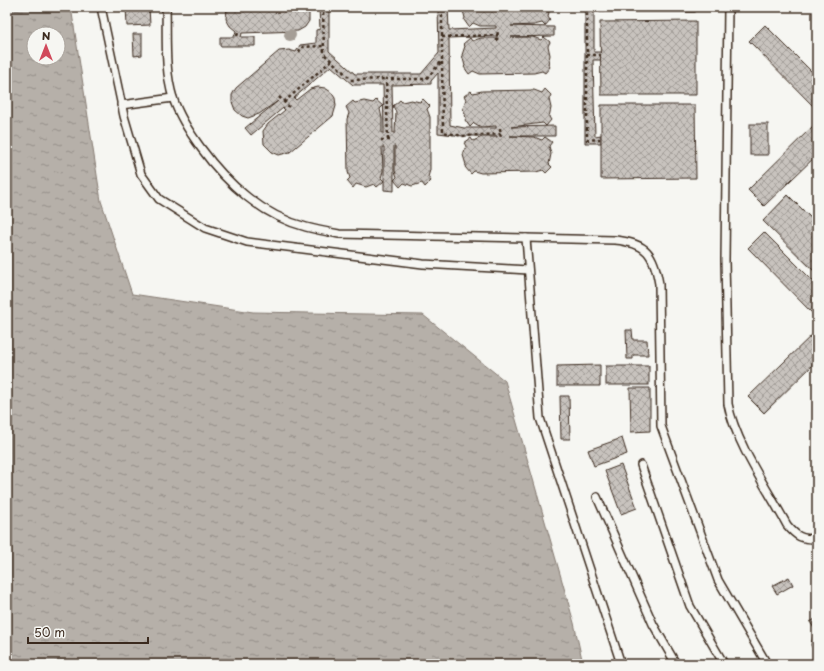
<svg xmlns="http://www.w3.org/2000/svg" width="824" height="671" viewBox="0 0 824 671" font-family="'Playpen Sans',sans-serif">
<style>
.water{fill:url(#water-ripples);stroke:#857a71;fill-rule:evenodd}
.building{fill:url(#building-cross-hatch);stroke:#3b2a1e}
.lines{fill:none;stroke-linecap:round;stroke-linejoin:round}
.service-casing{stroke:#3b2a1e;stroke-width:10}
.path{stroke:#3b2a1e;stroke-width:2.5;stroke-dasharray:3 3;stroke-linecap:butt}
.service{stroke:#f6f6f2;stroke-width:7}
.tree{fill:#a59e96}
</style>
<defs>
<pattern id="water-ripples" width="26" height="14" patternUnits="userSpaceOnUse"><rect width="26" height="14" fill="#b6b0a9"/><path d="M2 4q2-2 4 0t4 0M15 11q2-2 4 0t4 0" fill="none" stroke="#958f89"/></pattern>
<pattern id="building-cross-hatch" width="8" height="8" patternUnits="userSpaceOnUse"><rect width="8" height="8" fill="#c8c3be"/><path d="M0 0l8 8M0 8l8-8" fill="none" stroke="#a49f9a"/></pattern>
</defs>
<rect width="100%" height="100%" fill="#f6f6f2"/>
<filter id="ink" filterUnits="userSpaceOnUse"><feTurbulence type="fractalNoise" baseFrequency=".025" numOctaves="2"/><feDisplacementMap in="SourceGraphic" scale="8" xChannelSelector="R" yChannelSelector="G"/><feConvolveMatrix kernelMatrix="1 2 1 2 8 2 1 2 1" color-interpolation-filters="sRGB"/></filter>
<g filter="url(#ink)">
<path class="water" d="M7,7H71L101,201L132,294L253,312L423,315L505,381L574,623L583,664H7ZM34,34H58V58H34Z"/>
<g class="building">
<polygon points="126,7 149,7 150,25 127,26"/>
<polygon points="309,7 309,21 305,27 298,31 242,33 241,37 255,37 255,46 220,46 220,37 234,37 236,31 230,26 226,19 227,7"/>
<polygon points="319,7 329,7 329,51 355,74 421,74 439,53 438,7 448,7 449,30 496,28 496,26 480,26 473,23 469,27 464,20 465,18 462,7 550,7 548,17 550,20 545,26 542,23 534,25 511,26 554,27 554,36 511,37 533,37 541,40 544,37 550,42 548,46 550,55 548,64 550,67 545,73 542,71 534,73 480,74 473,71 469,74 464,67 465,66 462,55 465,46 463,44 470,38 472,41 481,38 497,38 497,36 449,38 450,125 464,128 496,128 496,126 481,127 474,123 470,127 465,120 466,118 463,108 466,99 464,96 471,91 473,93 482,91 534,90 542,93 545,89 551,95 549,99 551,108 549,117 551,120 546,126 543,123 511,127 555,126 555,136 510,136 534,137 542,140 545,137 552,142 549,146 551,154 549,164 552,167 546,173 543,170 536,172 481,173 474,171 471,174 465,167 466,165 463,155 466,146 464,143 471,138 473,141 482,137 497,137 497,136 463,136 438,133 438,73 431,81 431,84 392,85 393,133 395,133 396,112 393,106 400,100 402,102 411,100 420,102 423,99 430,106 427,109 430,117 430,170 428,177 431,181 425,187 422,183 412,186 404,183 400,187 394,180 397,177 395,171 395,146 394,146 394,191 384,190 384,147 382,147 383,171 381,178 384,181 377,187 374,184 366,187 356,184 353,188 347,181 350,178 348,172 347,119 349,113 346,107 353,101 355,103 364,101 373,103 376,100 383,106 380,109 382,118 382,133 384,133 383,85 353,85 331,66 294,98 296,100 310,89 318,87 325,88 331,92 335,98 336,106 333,116 290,152 279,155 272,152 264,144 263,131 268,124 285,110 283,108 251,135 245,128 278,101 259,114 248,118 242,116 235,110 232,102 232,95 236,88 279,51 289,50 296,52 300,45 316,43 316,30 320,29"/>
<polygon points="585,7 594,7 594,52 601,52 601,60 593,60 595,136 601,135 601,143 585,143"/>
<rect x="600" y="7" width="95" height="5"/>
<polygon points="696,21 696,95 601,95 600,22"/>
<polygon points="765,25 817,77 817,110 749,41"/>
<polygon points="133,34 142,34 142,55 134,56"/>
<polygon points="601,105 695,105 696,178 601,179"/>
<polygon points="817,122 817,155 764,206 748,190"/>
<rect x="750" y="124" width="18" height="31"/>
<polygon points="788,195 817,224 817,274 763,221"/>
<polygon points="764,232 817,285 817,318 748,248"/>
<polygon points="626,330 632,330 633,340 647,340 648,355 633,355 633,359 627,359"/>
<polygon points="817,330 817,361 764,413 748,397"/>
<polygon points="600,365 600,386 557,386 557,366"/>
<rect x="606" y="366" width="43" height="19"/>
<polygon points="630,388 650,388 650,431 631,432"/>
<polygon points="560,396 569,396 570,439 561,439"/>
<polygon points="622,438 627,454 594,466 588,450"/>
<polygon points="621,465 637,508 621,514 605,471"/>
<polygon points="789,577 793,585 777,594 772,586"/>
<polygon points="817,618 817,627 814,628 810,622"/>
<polygon points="817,632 817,657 811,645 813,637"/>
</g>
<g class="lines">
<g class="service-casing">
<g id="service">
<polyline points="101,7 124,116 141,174 159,199 205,228 247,242 423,264 528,270"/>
<path d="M166,7C167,37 164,69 173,98C179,116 190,133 201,148C227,184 263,216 306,227C317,230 328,232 339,234L615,240C647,243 654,254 659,284L661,426L718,580L767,664"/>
<path d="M728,7L725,260L728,404C735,442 768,490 787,525C797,537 801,539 817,539"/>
<polyline points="121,105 173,98"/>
<polyline points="526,238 540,418 621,664"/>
<polyline points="641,465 690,606 724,664"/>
<polyline points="597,497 653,624 676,664"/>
</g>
</g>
<g class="path">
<polyline points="323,7 324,54 352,80 386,79"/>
<polyline points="587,7 587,140 600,139"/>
<polyline points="237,36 239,30"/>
<polyline points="442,37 498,35"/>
<polyline points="497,41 498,29"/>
<polyline points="299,52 301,47 324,46"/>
<polyline points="587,55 600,55"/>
<polyline points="442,62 443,132 462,136 501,134"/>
<polyline points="279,97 289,107"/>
<polyline points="284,102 331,61"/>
<polyline points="500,128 501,140"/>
<polyline points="381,140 393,140"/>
<polyline points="388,140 386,79 426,79 442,61 442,7"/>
</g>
<use href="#service" class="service"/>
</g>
<circle class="tree" cx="290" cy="35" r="6"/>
</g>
<rect width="824" height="671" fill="none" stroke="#f6f6f2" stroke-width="24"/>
<rect x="12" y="12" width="800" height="647" fill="none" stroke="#3b2a1e" stroke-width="1.5" filter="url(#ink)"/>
<g transform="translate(46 46)"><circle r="19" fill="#f6f6f2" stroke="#aba49d"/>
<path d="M0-3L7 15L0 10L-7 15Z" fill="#d1495b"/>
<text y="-6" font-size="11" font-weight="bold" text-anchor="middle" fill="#3b2a1e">N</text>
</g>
<path d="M28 637v6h120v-6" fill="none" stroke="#3b2a1e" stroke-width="2"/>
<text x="34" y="637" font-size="12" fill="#3b2a1e" stroke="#f6f6f2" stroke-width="3" paint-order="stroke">50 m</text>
</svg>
